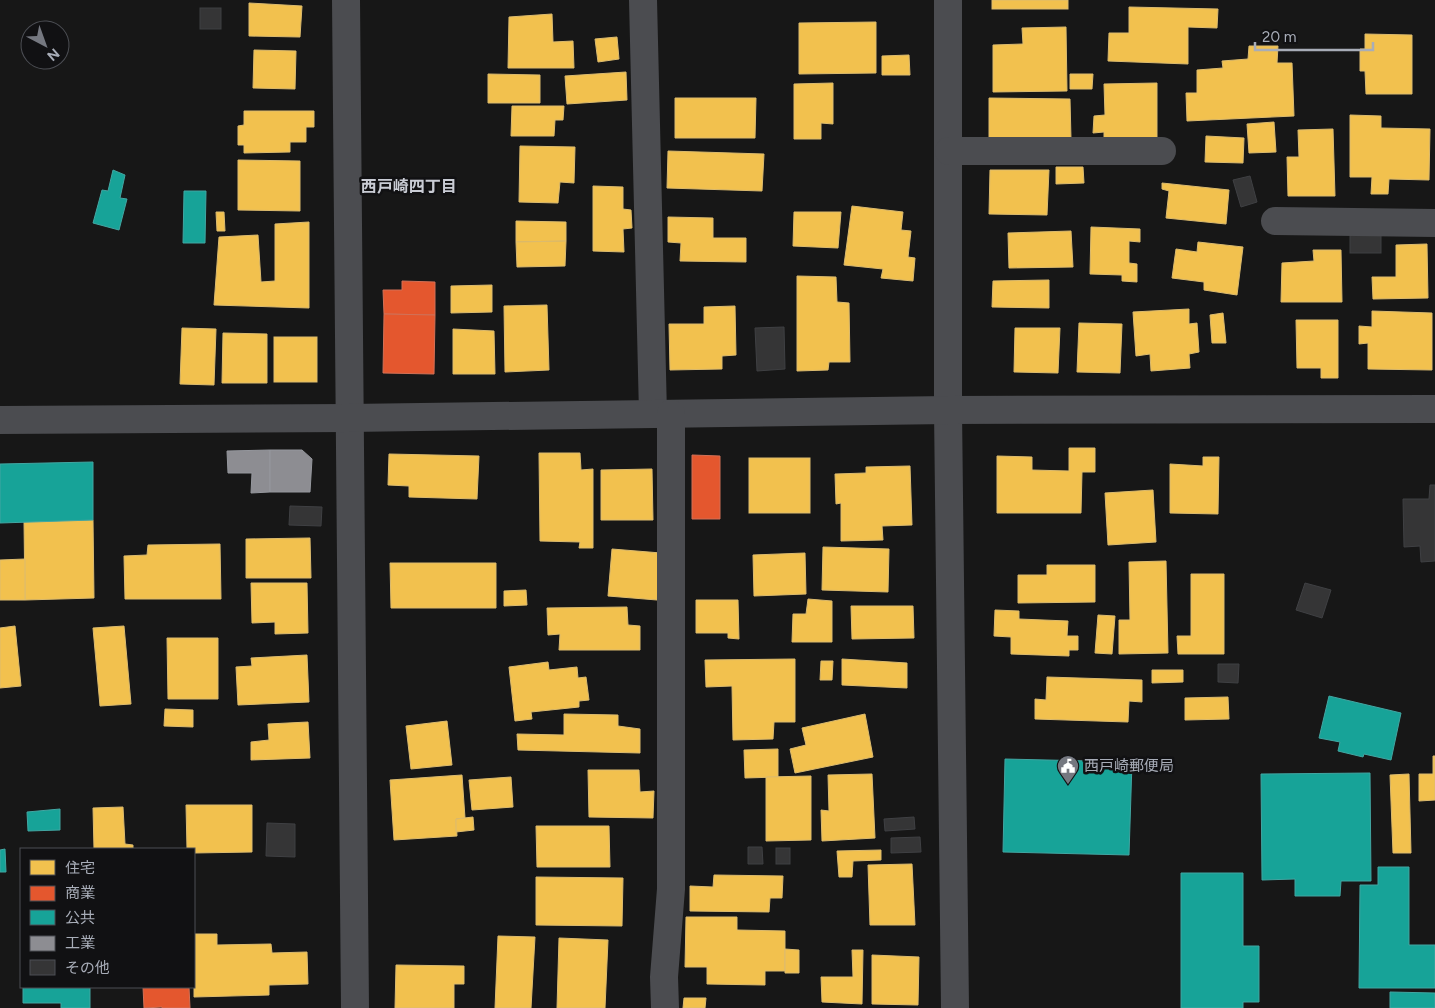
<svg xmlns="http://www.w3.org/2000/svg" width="1435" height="1008" viewBox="0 0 1435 1008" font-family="Figtree,'Noto Sans JP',sans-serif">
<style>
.homes{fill:#f2c14e;stroke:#dcbb6e}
.shops{fill:#e4572e;stroke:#d27157}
.public{fill:#17a398;stroke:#42a6a2}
.industry{fill:#8d8d92;stroke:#95979d}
.building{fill:#353536;stroke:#3f4043}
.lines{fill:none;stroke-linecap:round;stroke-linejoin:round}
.minor{stroke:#4b4c50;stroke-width:28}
.labels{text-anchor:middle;stroke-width:5;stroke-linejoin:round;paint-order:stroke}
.poi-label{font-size:15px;fill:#a8adb8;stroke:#111113;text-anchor:start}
.neighbourhood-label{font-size:16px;font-weight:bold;fill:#c9ccd4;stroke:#111113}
</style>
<rect width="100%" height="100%" fill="#171717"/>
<g class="homes">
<rect x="992" y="0" width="76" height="9"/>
<polygon points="249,3 302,6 300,37 249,36"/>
<polygon points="1129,7 1218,9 1217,28 1188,27 1188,64 1108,61 1109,33 1129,33"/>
<polygon points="552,14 553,42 573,41 574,68 508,68 509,17"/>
<polygon points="876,22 876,73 799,74 799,23"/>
<polygon points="1066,27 1067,91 993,92 993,45 1023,44 1022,28"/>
<polygon points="1365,34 1412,35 1412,94 1366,94 1365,71 1360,71 1360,49 1365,49"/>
<polygon points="617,37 619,59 598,62 595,39"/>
<polygon points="1249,46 1278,46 1277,63 1292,63 1294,116 1187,121 1186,93 1197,93 1197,70 1223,68 1222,61 1248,59"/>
<polygon points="254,50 296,51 295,89 253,88"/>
<polygon points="909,55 910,75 882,75 882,56"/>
<polygon points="626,72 627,100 567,104 565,76"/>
<polygon points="488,74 540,75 540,103 488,103"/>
<polygon points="1070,74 1093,74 1092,89 1070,89"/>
<polygon points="833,83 833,124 821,123 821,139 794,139 794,84"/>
<polygon points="1157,83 1157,138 1104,139 1104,132 1093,133 1094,116 1105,115 1104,84"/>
<polygon points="675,98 756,98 755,138 675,138"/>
<polygon points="989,98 1070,99 1071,139 989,141"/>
<polygon points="512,106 564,106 563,120 555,120 554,136 511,136"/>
<polygon points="244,111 314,111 314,127 306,127 306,142 290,142 290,152 244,153 244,145 238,145 238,126 244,125"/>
<polygon points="1350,115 1381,116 1381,128 1430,129 1429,180 1389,179 1388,194 1371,194 1372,177 1350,177"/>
<polygon points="1274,122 1276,152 1249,153 1247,124"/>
<polygon points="1333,129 1335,196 1288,196 1287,157 1299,157 1298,130"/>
<polygon points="1206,136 1244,138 1243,163 1205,162"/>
<polygon points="520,146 575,147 574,183 560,182 558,203 519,202"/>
<polygon points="668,151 764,154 762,191 667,188"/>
<polygon points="238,160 300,161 300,211 238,210"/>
<polygon points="1056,167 1083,167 1084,183 1056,184"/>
<polygon points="990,170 1049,170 1047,215 989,214"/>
<polygon points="1162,183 1229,190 1226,224 1166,218 1169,191 1162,189"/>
<polygon points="593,186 623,187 623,209 631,210 632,228 623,229 624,252 593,251"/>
<polygon points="852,206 903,212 901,230 911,231 908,257 915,258 913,281 881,278 883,269 844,265"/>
<polygon points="216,212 224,212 225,231 217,231"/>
<polygon points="794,212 841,212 838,248 793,246"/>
<polygon points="668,217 713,218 713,238 746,238 746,262 680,261 681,243 668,242"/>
<polygon points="516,221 566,222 566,241 516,242"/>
<polygon points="309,222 309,308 214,305 219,237 258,235 261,282 275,281 275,224"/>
<polygon points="1091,227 1140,229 1140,242 1129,241 1129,263 1137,264 1137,282 1122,281 1122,275 1090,274"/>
<polygon points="1071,231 1073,267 1009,268 1008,233"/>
<polygon points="566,241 565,266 517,267 516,242"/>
<polygon points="1198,242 1243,247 1237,295 1204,290 1204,282 1172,278 1176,249 1197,252"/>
<polygon points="1427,244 1428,298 1373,299 1372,277 1396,277 1396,245"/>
<polygon points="1313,250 1341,250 1342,302 1281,302 1282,263 1314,261"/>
<polygon points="797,276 836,277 837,302 849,303 850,362 829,362 828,370 797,371"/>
<polygon points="1049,280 1049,308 992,307 993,281"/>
<polygon points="492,285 492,312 451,313 451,286"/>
<polygon points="547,305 549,370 505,372 504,306"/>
<polygon points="735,306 736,355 722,356 722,369 670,370 669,324 704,324 704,307"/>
<polygon points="1189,309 1189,324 1197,323 1199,352 1189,354 1190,368 1151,371 1150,354 1136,356 1133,312"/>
<polygon points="1372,311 1432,313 1432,370 1368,369 1368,343 1359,344 1359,326 1372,327"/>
<polygon points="1223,313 1226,343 1212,343 1210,315"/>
<polygon points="1296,320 1338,320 1338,378 1321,378 1321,368 1297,368"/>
<polygon points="1079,323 1122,324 1120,373 1077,372"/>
<polygon points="182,328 216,329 214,385 180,384"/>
<polygon points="1015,328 1060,328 1058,373 1014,372"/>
<polygon points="453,329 494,331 495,374 453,374"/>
<polygon points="223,333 267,334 267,383 222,383"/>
<rect x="274" y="337" width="43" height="45"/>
<polygon points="1069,448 1095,448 1095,472 1082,472 1081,513 997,513 997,456 1032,457 1032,470 1069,471"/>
<polygon points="539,453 580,453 581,470 593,469 593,548 579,548 580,542 540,541"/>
<polygon points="389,454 479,456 477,499 409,497 409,486 388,485"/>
<polygon points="1203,457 1219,457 1218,514 1170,513 1170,464 1203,466"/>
<rect x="749" y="458" width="61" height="55"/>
<polygon points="910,466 912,525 882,526 883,540 841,541 841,503 836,504 835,474 866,473 866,467"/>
<polygon points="652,469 653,520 601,520 601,470"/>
<polygon points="1153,490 1156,542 1108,545 1105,493"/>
<polygon points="93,520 94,598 25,600 24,522"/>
<polygon points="310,538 311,578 246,578 246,539"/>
<polygon points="220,544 221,599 125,599 124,556 147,555 148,545"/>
<polygon points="823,547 889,549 888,592 822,590"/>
<polygon points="612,549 661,553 657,600 608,596"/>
<polygon points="805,553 806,594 754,596 753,555"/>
<polygon points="25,559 25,600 0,600 0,560"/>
<polygon points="1166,561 1168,653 1119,654 1119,620 1130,620 1129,562"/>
<polygon points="390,563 496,563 496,608 391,608"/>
<polygon points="1047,565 1095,565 1095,602 1018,603 1018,575 1047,575"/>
<polygon points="1191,574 1224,574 1224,654 1178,654 1177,636 1191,636"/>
<polygon points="251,583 307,583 308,633 275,634 275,622 252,623"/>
<polygon points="526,590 527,605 504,606 504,591"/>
<polygon points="808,599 832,601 832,642 792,642 793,614 806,614"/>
<polygon points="696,600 738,600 739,639 728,638 728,633 696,633"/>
<polygon points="851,606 913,606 914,638 852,639"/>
<polygon points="627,607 628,625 640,626 640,650 559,650 560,634 548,635 547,608"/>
<polygon points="995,610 1019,611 1019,619 1068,621 1067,636 1078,636 1078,650 1069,650 1069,656 1011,654 1011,637 994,636"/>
<polygon points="1098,615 1115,616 1112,654 1095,653"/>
<polygon points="15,626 21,686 0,688 0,628"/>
<polygon points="124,626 131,704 100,706 93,628"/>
<polygon points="167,638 218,638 218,699 168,699"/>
<polygon points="307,655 309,702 238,705 236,667 252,666 251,658"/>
<polygon points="795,659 795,722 774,722 773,739 733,740 732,686 706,687 705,660"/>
<polygon points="842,659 907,663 907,688 842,685"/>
<polygon points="821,661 833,661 832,680 820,680"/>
<polygon points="548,662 549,670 577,667 578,678 586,677 589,700 579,701 579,707 531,712 532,719 515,721 509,667"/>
<polygon points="1152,670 1183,670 1183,682 1152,683"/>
<polygon points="1047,677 1142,680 1142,702 1129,701 1128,722 1035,719 1035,699 1046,700"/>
<polygon points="1228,697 1229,719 1185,720 1185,698"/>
<polygon points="165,709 193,710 193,727 164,726"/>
<polygon points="564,714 618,715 618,726 640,729 640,753 518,750 517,734 564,735"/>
<polygon points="865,714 873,757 795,773 790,749 806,745 802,728"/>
<polygon points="447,721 452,765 411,769 406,726"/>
<polygon points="308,722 310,758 251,760 251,742 269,740 268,724"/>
<polygon points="778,749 778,777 745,778 744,750"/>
<polygon points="1433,756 1435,756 1435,800 1419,801 1419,774 1433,774"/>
<polygon points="588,770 639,770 640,792 654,791 653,818 589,817"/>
<polygon points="872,774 875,838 822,841 821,810 829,811 828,775"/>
<polygon points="1409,774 1411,853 1393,853 1390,775"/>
<polygon points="462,775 465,818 456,819 457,836 394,840 390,780"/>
<polygon points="811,776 811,840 766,841 766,777"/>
<polygon points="511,777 513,807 472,810 469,780"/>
<polygon points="186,805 252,805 252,852 194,853 194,849 187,849"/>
<polygon points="123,807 125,844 133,845 133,849 94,849 93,808"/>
<polygon points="473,817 474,830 456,832 456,819"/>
<polygon points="536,826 609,826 610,867 537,867"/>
<polygon points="881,850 881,860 853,861 852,877 839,877 837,851"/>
<polygon points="912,864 915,925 870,925 868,865"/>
<polygon points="714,875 783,876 782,898 770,898 769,912 690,911 690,886 713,887"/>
<polygon points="536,877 623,878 622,926 536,925"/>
<polygon points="686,917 737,917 737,930 785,931 785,971 765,971 765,985 707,984 707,967 685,967"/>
<polygon points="194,934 217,934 217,945 271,944 272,953 307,952 308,984 269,985 269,995 194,997"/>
<polygon points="498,936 535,937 531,1008 495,1008"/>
<polygon points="559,938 608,940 605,1008 557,1008"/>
<polygon points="785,949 799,950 799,973 785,973"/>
<polygon points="852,950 863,950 862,1004 822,1002 821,977 853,977"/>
<polygon points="872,955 919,957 918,1005 872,1004"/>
<polygon points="396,965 464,966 464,984 454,984 454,1008 395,1008"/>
<polygon points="684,998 706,998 705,1008 683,1008"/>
</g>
<g class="shops">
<polygon points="402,281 435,282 435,315 384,314 383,290 402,290"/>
<polygon points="384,314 435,315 434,374 383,373"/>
<polygon points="692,455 720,456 720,519 692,519"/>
<polygon points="143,987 189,987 190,1008 162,1008 162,1007 144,1008"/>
</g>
<g class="public">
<polygon points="113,170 125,175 120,198 127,199 119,230 93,223 102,190 108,191"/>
<polygon points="184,191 206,191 205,243 183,243"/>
<polygon points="93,462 93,520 0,523 0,464"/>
<polygon points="1329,696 1401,713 1391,760 1364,754 1363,757 1338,751 1340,742 1319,738"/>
<polygon points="1005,759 1132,762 1129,855 1003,852"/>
<polygon points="1370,773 1371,881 1341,881 1340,896 1295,896 1295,879 1262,880 1261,774"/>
<polygon points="60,809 60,830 28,831 27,812"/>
<polygon points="5,849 6,872 0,872 0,850"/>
<polygon points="1378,867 1409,867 1409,945 1435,945 1435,988 1359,988 1360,885 1378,885"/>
<polygon points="1181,873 1243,873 1243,946 1259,946 1259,1002 1243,1002 1243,1008 1181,1008"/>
<polygon points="23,987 90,987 90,1008 61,1008 61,1003 23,1003"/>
<polygon points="1390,992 1435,993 1435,1008 1390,1008"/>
</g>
<g class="industry">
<polygon points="270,450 270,492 251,493 252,473 228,473 227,451"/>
<polygon points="270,450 302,450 312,459 310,492 270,492"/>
</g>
<g class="building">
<rect x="200" y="8" width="21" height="21"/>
<polygon points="1250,176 1257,202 1241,207 1233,180"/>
<rect x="1350" y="230" width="31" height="23"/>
<polygon points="784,327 785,369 757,371 755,328"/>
<polygon points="1430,485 1435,485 1435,561 1421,562 1420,546 1404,547 1403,499 1429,499"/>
<polygon points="290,506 322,507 321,526 289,525"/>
<polygon points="1305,583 1331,590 1322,618 1296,610"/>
<polygon points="1218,664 1239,664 1238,683 1218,682"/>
<polygon points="914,817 915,829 885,831 884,819"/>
<polygon points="267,823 295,824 295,857 266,856"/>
<polygon points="920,837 921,852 891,853 891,838"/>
<polygon points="748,847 762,847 763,864 748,864"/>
<rect x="776" y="848" width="14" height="16"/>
</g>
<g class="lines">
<g class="minor">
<polyline points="346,0 355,1008"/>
<polyline points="643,0 653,414"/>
<polyline points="948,0 948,410 955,1008"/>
<polyline points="949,151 1162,151"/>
<polyline points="1275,221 1435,223"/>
<polyline points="0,420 349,418 948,410 1435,409"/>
<polyline points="665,1008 664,977 671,889 671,414"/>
</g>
</g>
<defs>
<g id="civic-pin" transform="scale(1.125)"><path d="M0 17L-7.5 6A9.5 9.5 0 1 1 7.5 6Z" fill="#757880" stroke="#111113"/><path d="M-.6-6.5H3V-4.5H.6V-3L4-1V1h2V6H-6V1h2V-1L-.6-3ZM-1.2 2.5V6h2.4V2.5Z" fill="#fff"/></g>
</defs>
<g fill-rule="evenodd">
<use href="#civic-pin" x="1068" y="766"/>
</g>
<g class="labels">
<g class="poi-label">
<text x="1084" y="771">西戸崎郵便局</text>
</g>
<g class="neighbourhood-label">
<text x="409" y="192">西戸崎四丁目</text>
</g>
</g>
<rect x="20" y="848" width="175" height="140" fill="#111113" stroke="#4d4f55"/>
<rect x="30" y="860" width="25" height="15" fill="#f2c14e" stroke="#4d4f55"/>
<text x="65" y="873" font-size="15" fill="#a8adb8">住宅</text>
<rect x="30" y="886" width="25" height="15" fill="#e4572e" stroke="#4d4f55"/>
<text x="65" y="898" font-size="15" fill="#a8adb8">商業</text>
<rect x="30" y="910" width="25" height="15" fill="#17a398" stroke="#4d4f55"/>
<text x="65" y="923" font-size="15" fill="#a8adb8">公共</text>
<rect x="30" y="936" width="25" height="15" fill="#8d8d92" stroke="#4d4f55"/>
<text x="65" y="948" font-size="15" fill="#a8adb8">工業</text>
<rect x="30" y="960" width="25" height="15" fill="#353536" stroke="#4d4f55"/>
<text x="65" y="973" font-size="15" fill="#a8adb8">その他</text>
<g transform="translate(45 45) rotate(139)"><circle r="24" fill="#111113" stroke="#4d4f55"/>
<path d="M0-4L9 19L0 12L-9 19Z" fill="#757880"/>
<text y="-8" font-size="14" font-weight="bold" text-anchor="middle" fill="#a8adb8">N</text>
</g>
<path d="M1255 42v8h118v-8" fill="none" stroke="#a8adb8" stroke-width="2.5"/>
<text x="1262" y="42" font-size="15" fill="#a8adb8" stroke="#111113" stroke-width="4" paint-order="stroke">20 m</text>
</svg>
